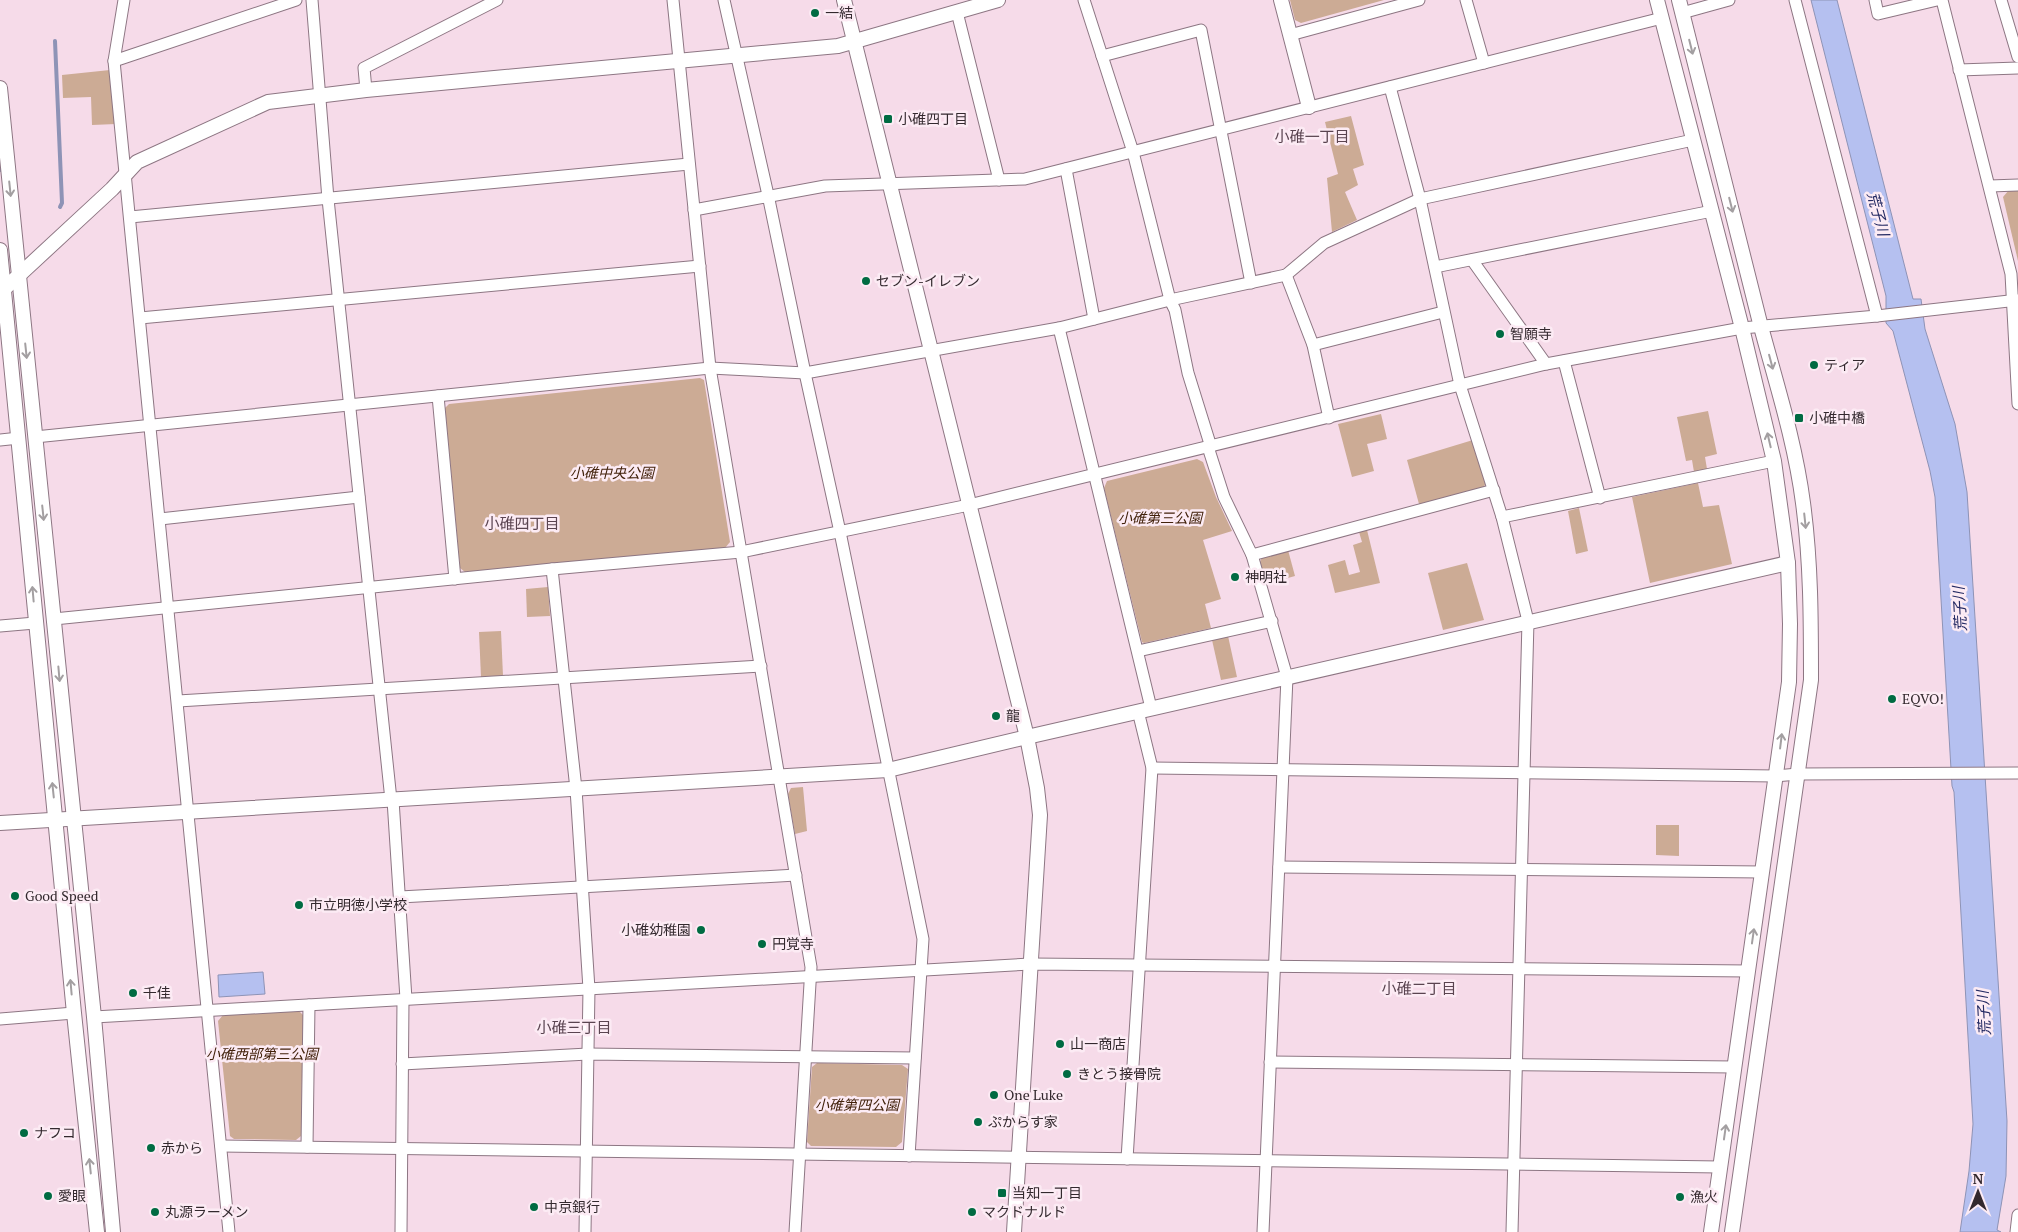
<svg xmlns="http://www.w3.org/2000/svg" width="2018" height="1232" viewBox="0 0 2018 1232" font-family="'PT Serif','Noto Sans JP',serif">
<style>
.green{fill:#ccab95}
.water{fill:#b5c0f0;stroke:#8e93b6}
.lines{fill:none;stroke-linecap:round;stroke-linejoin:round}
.stream{stroke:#8e93b6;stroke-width:4}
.minor-casing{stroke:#8d7683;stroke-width:13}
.tertiary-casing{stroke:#8d7683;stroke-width:16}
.minor{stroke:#fff;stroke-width:11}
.tertiary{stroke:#fff;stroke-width:14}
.oneway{stroke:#a39fa1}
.poi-dot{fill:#006b42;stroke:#fcebf4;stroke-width:2}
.labels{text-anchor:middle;stroke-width:5;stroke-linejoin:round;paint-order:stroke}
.poi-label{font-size:14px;fill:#33292e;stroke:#fcebf4;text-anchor:start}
.park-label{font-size:14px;font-style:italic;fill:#41210a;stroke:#fcebf4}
.neighbourhood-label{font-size:15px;fill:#5a4450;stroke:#fcebf4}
.water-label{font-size:15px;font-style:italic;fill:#242a63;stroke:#fcebf4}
</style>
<rect width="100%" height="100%" fill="#f6dbe9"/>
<g class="green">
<polygon points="1290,0 1384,0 1301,23 1295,20"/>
<polygon points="110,70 116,124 92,125 91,97 63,98 62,75"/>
<polygon points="1351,116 1364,165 1353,169 1358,185 1345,192 1357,220 1332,232 1327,178 1338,174 1325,122"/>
<polygon points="2009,190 2018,190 2018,261 2003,197"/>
<polygon points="700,378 704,380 730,542 725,548 465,572 460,568 445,408 449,404"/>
<polygon points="1708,411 1717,454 1705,457 1707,469 1694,472 1692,460 1686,461 1677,417"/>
<polygon points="1381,414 1387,439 1367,444 1374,471 1352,477 1338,424"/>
<polygon points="1473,440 1486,482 1484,487 1419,504 1407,460"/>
<polygon points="1197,459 1203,462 1216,497 1232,531 1203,540 1221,599 1205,604 1211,628 1144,643 1142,642 1104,488 1107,481"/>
<polygon points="1698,483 1703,507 1719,505 1732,564 1650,583 1632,497"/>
<polygon points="1579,508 1588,551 1576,554 1568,511"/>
<polygon points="1367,530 1380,583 1335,593 1328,565 1345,560 1349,575 1360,572 1353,545 1362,542 1359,532"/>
<polygon points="1288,550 1295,576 1266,584 1260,562 1262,557"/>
<polygon points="1467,563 1484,620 1443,630 1428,573"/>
<polygon points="548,587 550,616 527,617 526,589"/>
<polygon points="501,631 503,676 481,677 479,632"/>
<polygon points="1228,636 1237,677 1221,680 1212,640"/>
<polygon points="803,787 807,831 795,834 788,794 791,788"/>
<polygon points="1656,825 1679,825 1679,856 1656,855"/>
<polygon points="299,1011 303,1015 301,1136 296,1140 234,1139 230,1136 218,1021 223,1015"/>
<polygon points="817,1063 902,1065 908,1069 902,1142 896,1147 811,1146 807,1142 812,1067"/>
</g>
<g class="water">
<polygon points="1811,0 1837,0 1913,299 1921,299 1925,329 1955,424 1967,492 2007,1121 2006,1176 1997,1230 2001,1232 1960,1232 1969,1171 1973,1124 1954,792 1952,786 1935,497 1930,471 1893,331 1886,323 1886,296"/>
<polygon points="263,972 265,994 219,997 218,975"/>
</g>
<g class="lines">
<g class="stream">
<polyline points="55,41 62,203 60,207"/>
<polyline points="0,164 1,170"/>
</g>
<g class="minor-casing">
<g id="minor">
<polyline points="124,0 114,61 229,1232"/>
<polyline points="312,0 328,199 391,800"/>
<polyline points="673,0 710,368 811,967 795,1232"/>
<polyline points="724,0 768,195 805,373 840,532 923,939 909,1156"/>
<polyline points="1084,0 1133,152 1170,300 1175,310 1188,373 1211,447"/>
<polyline points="1466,0 1484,63"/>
<polyline points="1795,0 1877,316"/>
<polyline points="1875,0 1878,14 1937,0"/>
<polyline points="1942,0 2011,274 2018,404"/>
<polyline points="2001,0 2018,57"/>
<polyline points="957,12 999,180"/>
<polyline points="1682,13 1729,0"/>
<polyline points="1290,35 1419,0"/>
<polyline points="1102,56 1201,30 1251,283"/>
<polyline points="114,61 296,0"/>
<polyline points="1959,70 2018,68"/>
<polyline points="1390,87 1420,199 1460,385 1502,517 1528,621 1512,1232"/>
<polyline points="366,90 364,68 497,0"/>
<polyline points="1066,169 1094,319"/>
<polyline points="1990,186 2018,185"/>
<polyline points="694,210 825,186 1025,179 1662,18"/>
<polyline points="130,217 689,164"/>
<polyline points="1472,260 1546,364"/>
<polyline points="1435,267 1712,211"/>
<polyline points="1286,275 1324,243 1420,199 1693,140"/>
<polyline points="140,318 700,266"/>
<polyline points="1059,328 1151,708"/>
<polyline points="1313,345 1443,312"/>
<polyline points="1564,361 1600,498"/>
<polyline points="438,396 455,579"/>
<polyline points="35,437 710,368 805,373 1059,328 1170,300 1286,275 1313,345 1329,418"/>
<polyline points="0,440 19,438"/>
<polyline points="1208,447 1224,497 1252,555 1287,677 1263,1232"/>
<polyline points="1502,517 1774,461"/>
<polyline points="160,519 359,497"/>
<polyline points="1252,555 1494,490"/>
<polyline points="552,569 576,789 589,989 585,1232"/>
<polyline points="54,619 552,569 741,552 969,505 1546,364 1742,328 1877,316 2018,300"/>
<polyline points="0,626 35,623"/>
<polyline points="1138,651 1272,621"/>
<polyline points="178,701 761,666"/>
<polyline points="1152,768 1776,776 1798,774 2018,773"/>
<polyline points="393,800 406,999"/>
<polyline points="1279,867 1762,872"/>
<polyline points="400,897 796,875"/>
<polyline points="94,1017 1031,964 1748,971"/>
<polyline points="0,1019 74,1013"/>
<polyline points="1270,1062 1734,1067"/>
<polyline points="402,1064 588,1054 915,1058"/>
<polyline points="221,1146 1720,1167"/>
<polyline points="307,1147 309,1005"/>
<polyline points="1127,1159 1152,768 1138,711"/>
<polyline points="401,1232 403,1000"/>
<polyline points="2016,1232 2018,1215"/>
</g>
</g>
<g class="tertiary-casing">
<g id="tertiary">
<polyline points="844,0 1027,737 1037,788 1040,815 1014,1232"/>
<polyline points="1281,0 1309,107"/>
<polyline points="1657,0 1742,328 1774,461 1788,563 1790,624 1789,682 1711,1232"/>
<path d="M1679,0C1706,108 1733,215 1760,323C1776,383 1795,441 1803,503C1811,562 1811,621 1811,680L1732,1232"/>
<polyline points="0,88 94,1017 113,1232"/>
<polyline points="0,250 74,1013 97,1232"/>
<polyline points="4,289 112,189 137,162 268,102 366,90 838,46 998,0"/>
<polyline points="0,823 888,770 1027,737 1788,563"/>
</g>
</g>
<use href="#minor" class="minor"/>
<use href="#tertiary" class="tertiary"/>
</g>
<defs><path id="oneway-shaft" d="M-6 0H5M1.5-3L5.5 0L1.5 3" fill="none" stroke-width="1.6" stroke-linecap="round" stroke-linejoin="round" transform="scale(1.25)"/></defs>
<g class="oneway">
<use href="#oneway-shaft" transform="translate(1691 47) rotate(76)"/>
<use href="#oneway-shaft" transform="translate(10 189) rotate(84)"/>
<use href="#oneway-shaft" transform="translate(1731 205) rotate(76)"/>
<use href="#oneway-shaft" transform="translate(26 351) rotate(84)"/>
<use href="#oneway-shaft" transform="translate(1771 362) rotate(75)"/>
<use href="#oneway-shaft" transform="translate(1769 440) rotate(-103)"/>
<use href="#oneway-shaft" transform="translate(43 513) rotate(84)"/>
<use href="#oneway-shaft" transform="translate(1805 521) rotate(84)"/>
<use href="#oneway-shaft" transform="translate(33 594) rotate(-95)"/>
<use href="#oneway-shaft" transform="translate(59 674) rotate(85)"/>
<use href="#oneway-shaft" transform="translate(1781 741) rotate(-83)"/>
<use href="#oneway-shaft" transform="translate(53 790) rotate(-96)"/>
<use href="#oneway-shaft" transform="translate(1753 936) rotate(-82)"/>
<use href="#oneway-shaft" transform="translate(71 987) rotate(-95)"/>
<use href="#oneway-shaft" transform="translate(1725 1132) rotate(-82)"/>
<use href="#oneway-shaft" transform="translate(90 1166) rotate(-96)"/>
</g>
<g class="poi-dot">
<circle cx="815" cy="13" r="5"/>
<rect x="883" y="114" width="10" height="10" rx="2.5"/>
<circle cx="866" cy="281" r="5"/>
<circle cx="1500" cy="334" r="5"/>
<circle cx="1814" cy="365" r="5"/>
<rect x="1794" y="413" width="10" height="10" rx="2.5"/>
<circle cx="1235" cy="577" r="5"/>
<circle cx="1892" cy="699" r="5"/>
<circle cx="996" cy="716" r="5"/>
<circle cx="15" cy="896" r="5"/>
<circle cx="299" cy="905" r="5"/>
<circle cx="701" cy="930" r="5"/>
<circle cx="762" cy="944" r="5"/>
<circle cx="133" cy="993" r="5"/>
<circle cx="1060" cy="1044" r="5"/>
<circle cx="1067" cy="1074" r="5"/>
<circle cx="994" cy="1095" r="5"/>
<circle cx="978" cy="1122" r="5"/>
<circle cx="24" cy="1133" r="5"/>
<circle cx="151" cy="1148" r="5"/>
<rect x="997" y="1188" width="10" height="10" rx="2.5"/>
<circle cx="48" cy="1196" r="5"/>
<circle cx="1680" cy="1197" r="5"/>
<circle cx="534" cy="1207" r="5"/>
<circle cx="155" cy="1212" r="5"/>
<circle cx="972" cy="1212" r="5"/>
</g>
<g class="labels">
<g class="poi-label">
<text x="825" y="18">一結</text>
<text x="898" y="124">小碓四丁目</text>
<text x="876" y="286">セブン-イレブン</text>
<text x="1510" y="339">智願寺</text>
<text x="1824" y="370">ティア</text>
<text x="1809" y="423">小碓中橋</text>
<text x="1245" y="582">神明社</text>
<text x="1902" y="704">EQVO!</text>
<text x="1006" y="721">龍</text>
<text x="25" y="901">Good Speed</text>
<text x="309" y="910">市立明徳小学校</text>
<text x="691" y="935" text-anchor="end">小碓幼稚園</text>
<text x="772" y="949">円覚寺</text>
<text x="143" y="998">千佳</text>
<text x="1070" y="1049">山一商店</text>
<text x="1077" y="1079">きとう接骨院</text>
<text x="1004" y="1100">One Luke</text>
<text x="988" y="1127">ぷからす家</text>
<text x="34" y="1138">ナフコ</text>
<text x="161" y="1153">赤から</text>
<text x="1012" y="1198">当知一丁目</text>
<text x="58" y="1201">愛眼</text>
<text x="1690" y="1202">漁火</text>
<text x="544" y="1212">中京銀行</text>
<text x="165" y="1217">丸源ラーメン</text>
<text x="982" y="1217">マクドナルド</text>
</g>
<g class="park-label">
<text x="612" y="478">小碓中央公園</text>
<text x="1160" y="523">小碓第三公園</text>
<text x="262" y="1059">小碓西部第三公園</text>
<text x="857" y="1110">小碓第四公園</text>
</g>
<g class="neighbourhood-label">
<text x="1312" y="142">小碓一丁目</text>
<text x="522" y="529">小碓四丁目</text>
<text x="1419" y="994">小碓二丁目</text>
<text x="574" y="1033">小碓三丁目</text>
</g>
<g class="water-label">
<text transform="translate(1878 214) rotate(75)" y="5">荒子川</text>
<text transform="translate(1960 609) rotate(-93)" y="5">荒子川</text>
<text transform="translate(1984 1013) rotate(-93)" y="5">荒子川</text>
</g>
</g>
<g transform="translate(1978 1192)" stroke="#fcebf4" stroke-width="4" paint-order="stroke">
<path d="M0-4L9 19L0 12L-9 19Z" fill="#33292e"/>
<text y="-8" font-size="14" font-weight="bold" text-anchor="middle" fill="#33292e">N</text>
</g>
</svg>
